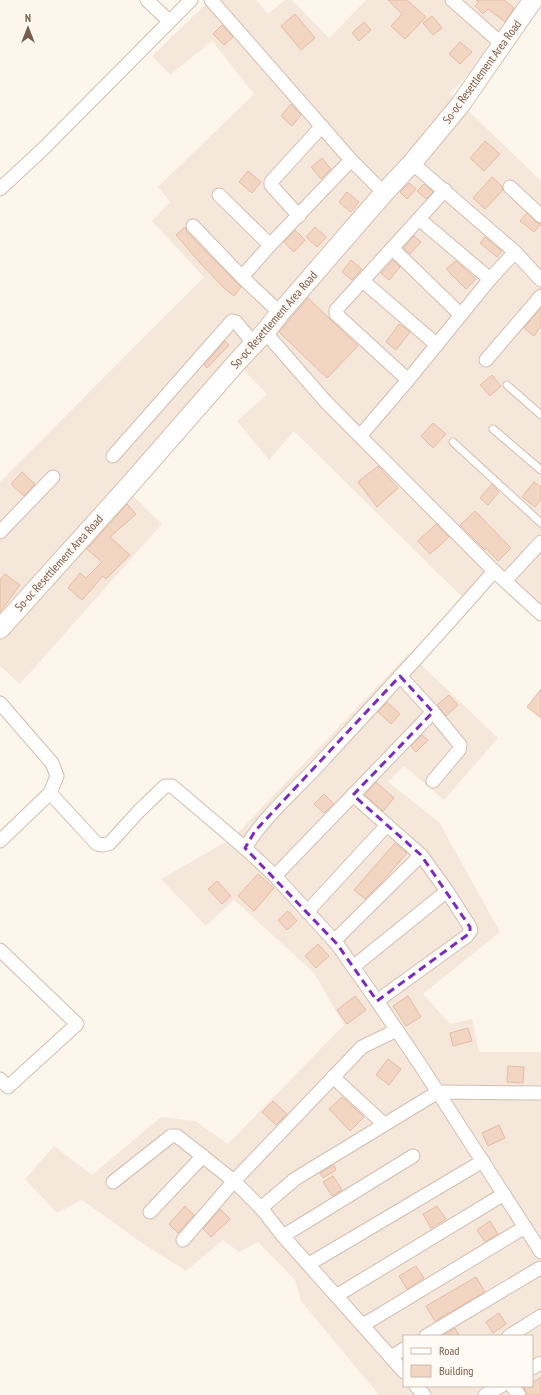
<svg xmlns="http://www.w3.org/2000/svg" width="541" height="1395" viewBox="0 0 541 1395" font-family="'PT Sans Narrow',sans-serif">
<style>
.residential{fill:#f5e8da;fill-rule:evenodd}
.building{fill:#f3d5c3;stroke:#e6bba3}
.lines{fill:none;stroke-linecap:round;stroke-linejoin:round}
.lane-casing{stroke:#d1beb0;stroke-width:9}
.street-casing{stroke:#d1beb0;stroke-width:15}
.secondary-casing{stroke:#d6c0b0;stroke-width:21}
.lane{stroke:#fff;stroke-width:7}
.street{stroke:#fff;stroke-width:13}
.secondary{stroke:#fff;stroke-width:19}
.marked{fill:none;stroke:#7b2cbf;stroke-width:3;stroke-dasharray:8 5;stroke-linejoin:round}
.labels{text-anchor:middle;stroke-width:3.5;stroke-linejoin:round;paint-order:stroke}
.street-label{font-size:12px;fill:#7a5c4d;stroke:#fffaf3}
</style>
<rect width="100%" height="100%" fill="#fdf6ec"/>
<g class="residential">
<polygon points="210,0 256,0 268,14 285,0 292,0 329,38 366,0 528,0 496,47 450,93 541,181 541,612 494,571 465,600 294,431 269,460 237,421 267,394 237,363 126,489 162,524 20,684 0,666 0,482 204,277 152,221 170,202 158,187 254,94 212,41 170,75 152,56"/>
<path d="M409,653L498,738L444,800L404,766L388,782L439,822L500,932L423,994L450,1024L472,1019L479,1052H541V1395H379L301,1301L295,1280L258,1242L239,1252L223,1240L186,1271L145,1245L82,1200L57,1213L25,1179L54,1146L92,1175L161,1117L195,1121L228,1144L344,1025L314,973L234,900L206,926L161,879L233,838ZM404,1336H532V1386H404Z"/>
</g>
<g class="building">
<polygon points="388,0 407,0 426,17 405,39 391,26 402,14"/>
<polygon points="476,0 504,0 514,8 505,22 488,9 483,14 475,6 479,2"/>
<polygon points="295,14 315,38 301,50 281,26"/>
<polygon points="432,16 442,28 433,35 423,23"/>
<polygon points="364,22 371,30 359,41 352,33"/>
<polygon points="222,25 233,37 224,45 213,34"/>
<polygon points="460,42 472,52 460,64 449,54"/>
<polygon points="291,104 301,115 292,126 281,116"/>
<polygon points="485,141 500,154 484,171 470,158"/>
<polygon points="322,158 331,169 321,179 311,167"/>
<polygon points="248,171 261,182 252,193 239,182"/>
<polygon points="492,177 502,186 503,190 485,209 473,198"/>
<polygon points="409,183 416,189 407,199 400,192"/>
<polygon points="424,184 433,192 426,199 417,191"/>
<polygon points="347,192 359,202 351,212 339,202"/>
<polygon points="527,213 536,222 541,224 534,232 520,221"/>
<polygon points="185,227 187,232 241,287 234,296 224,288 201,264 176,235"/>
<polygon points="315,227 326,237 317,247 306,237"/>
<polygon points="295,230 305,240 294,252 284,242"/>
<polygon points="414,236 421,242 410,254 403,248"/>
<polygon points="485,237 502,251 497,257 480,243"/>
<polygon points="351,260 362,269 352,280 342,272"/>
<polygon points="393,260 400,267 389,280 381,273"/>
<polygon points="456,261 476,279 466,289 446,269"/>
<polygon points="308,298 358,346 327,378 279,332"/>
<polygon points="541,308 541,326 534,336 524,328"/>
<polygon points="399,324 410,332 396,350 386,342"/>
<polygon points="225,341 229,345 207,368 204,365"/>
<polygon points="492,375 501,386 490,396 480,385"/>
<polygon points="433,423 446,434 433,448 421,436"/>
<polygon points="378,466 398,488 377,507 358,482"/>
<polygon points="22,472 35,484 24,496 11,484"/>
<polygon points="534,482 541,487 541,499 535,507 522,497"/>
<polygon points="492,484 499,492 488,505 480,498"/>
<polygon points="127,504 136,514 110,537 130,555 106,579 103,576 82,600 68,588 80,573 86,578 102,562 87,549"/>
<polygon points="475,511 511,548 498,561 486,548 485,550 460,525"/>
<polygon points="436,524 449,537 430,554 418,541"/>
<polygon points="5,574 20,585 0,612 0,580"/>
<polygon points="541,689 541,718 527,707"/>
<polygon points="449,695 458,705 446,716 437,705"/>
<polygon points="387,702 400,714 391,724 378,712"/>
<polygon points="422,735 428,740 416,752 411,746"/>
<polygon points="376,782 394,798 383,811 365,795"/>
<polygon points="324,794 334,804 324,813 314,804"/>
<polygon points="395,843 407,853 381,883 365,899 354,890"/>
<polygon points="258,874 274,888 254,911 238,896"/>
<polygon points="217,881 231,896 222,904 208,889"/>
<polygon points="288,911 297,921 287,930 278,920"/>
<polygon points="318,944 329,956 316,968 305,956"/>
<polygon points="355,996 366,1010 347,1024 337,1010"/>
<polygon points="408,996 421,1017 406,1026 393,1006"/>
<polygon points="468,1028 472,1041 453,1046 450,1033"/>
<polygon points="388,1059 401,1069 389,1085 376,1075"/>
<polygon points="508,1066 524,1067 523,1083 507,1082"/>
<polygon points="342,1097 364,1117 350,1131 329,1109"/>
<polygon points="273,1101 287,1114 276,1125 262,1112"/>
<polygon points="499,1125 505,1138 488,1146 482,1133"/>
<polygon points="334,1165 336,1170 323,1178 320,1173"/>
<polygon points="333,1176 342,1190 332,1196 323,1182"/>
<polygon points="185,1206 194,1215 178,1233 169,1224"/>
<polygon points="437,1206 446,1219 431,1228 423,1214"/>
<polygon points="220,1209 230,1219 211,1237 203,1229"/>
<polygon points="490,1221 498,1234 485,1242 477,1230"/>
<polygon points="416,1266 424,1278 407,1289 399,1276"/>
<polygon points="476,1277 485,1292 435,1321 426,1306"/>
<polygon points="499,1313 506,1324 493,1333 486,1322"/>
<polygon points="455,1328 459,1336 444,1336 444,1335"/>
<polygon points="541,1377 541,1395 527,1395 524,1388 527,1386 532,1386 532,1383"/>
</g>
<g class="lines">
<g class="lane-casing">
<g id="lane">
<polyline points="507,385 541,415"/>
<polyline points="493,429 541,470"/>
<polyline points="453,442 541,523"/>
</g>
</g>
<g class="street-casing">
<g id="street">
<polyline points="147,0 169,21"/>
<polyline points="211,0 351,160 384,193"/>
<polyline points="452,0 503,45"/>
<polyline points="412,163 515,252 541,280"/>
<polyline points="510,187 541,216"/>
<polyline points="0,189 43,149 191,0"/>
<polyline points="219,195 270,245"/>
<polyline points="299,216 271,185 271,182 322,126"/>
<polyline points="419,219 490,279"/>
<polyline points="193,226 242,277 280,313"/>
<polyline points="392,248 461,315"/>
<polyline points="242,277 270,245 351,160"/>
<polyline points="363,281 437,345"/>
<polyline points="265,332 326,402 494,571 505,581 541,542"/>
<polyline points="486,360 541,296"/>
<polyline points="408,380 336,314 336,310 445,190"/>
<polyline points="360,436 408,380 490,279 515,252"/>
<polyline points="113,456 232,321 236,322 254,344"/>
<polyline points="0,532 53,477"/>
<path d="M494,571C439,635 381,697 323,760C298,788 265,815 245,848L275,876L337,944L377,1001L419,1063L541,1252"/>
<polyline points="505,581 541,614"/>
<polyline points="400,676 433,712 460,745 459,750 433,781"/>
<polyline points="0,703 52,763 57,776 50,793 0,841"/>
<polyline points="50,793 97,844 104,845 110,843 139,811 165,786 172,786 245,848"/>
<polyline points="353,795 421,855 447,891 470,927 471,930 467,936 377,1001"/>
<polyline points="275,876 433,712"/>
<polyline points="307,912 387,825"/>
<polyline points="334,941 421,855"/>
<polyline points="0,950 77,1024 8,1087 0,1079"/>
<polyline points="353,967 447,891"/>
<polyline points="333,1077 384,1124"/>
<polyline points="113,1182 171,1136 177,1136 234,1181 261,1208 283,1236 404,1372"/>
<polyline points="261,1208 295,1179 438,1092 541,1093"/>
<polyline points="150,1212 203,1156"/>
<polyline points="283,1236 413,1156"/>
<polyline points="183,1240 234,1181 362,1047 397,1030"/>
<polyline points="309,1264 483,1161"/>
<polyline points="336,1296 504,1194"/>
<polyline points="363,1325 525,1227"/>
<polyline points="426,1336 540,1268"/>
<polyline points="509,1336 541,1316"/>
<polyline points="391,1357 404,1349"/>
<polyline points="532,1368 541,1363"/>
<polyline points="416,1386 424,1395"/>
<polyline points="512,1386 519,1395"/>
<polyline points="485,1395 501,1386"/>
</g>
</g>
<g class="secondary-casing">
<polyline id="secondary" points="0,629 126,489 237,362 265,332 280,313 384,193 412,163 460,105 533,0"/>
</g>
<use href="#lane" class="lane"/>
<use href="#street" class="street"/>
<use href="#secondary" class="secondary"/>
</g>
<path class="marked" d="M400,676L433,712L353,795L421,855L470,927V933L377,1001L337,944L245,848L255,831Z"/>
<g class="labels">
<g class="street-label">
<text transform="translate(482 72) rotate(-54)" y="4">So-oc Resettlement Area Road</text>
<text transform="translate(274 320) rotate(-49)" y="4">So-oc Resettlement Area Road</text>
<text transform="translate(59 563) rotate(-48)" y="4">So-oc Resettlement Area Road</text>
</g>
</g>
<rect x="403" y="1335" width="130" height="52" fill="#fffaf3" stroke="#cabbb1"/>
<rect x="411" y="1348" width="20" height="6" fill="#ffffff" stroke="#cabbb1"/>
<text x="439" y="1355" font-size="12" fill="#7a5c4d">Road</text>
<rect x="411" y="1365" width="20" height="12" fill="#f3d5c3" stroke="#cabbb1"/>
<text x="439" y="1375" font-size="12" fill="#7a5c4d">Building</text>
<g transform="translate(28 28)" stroke="#fffaf3" stroke-width="3" paint-order="stroke">
<path d="M0-3L7 15L0 10L-7 15Z" fill="#7a5c4d"/>
<text y="-6" font-size="11" font-weight="bold" text-anchor="middle" fill="#7a5c4d">N</text>
</g>
</svg>
